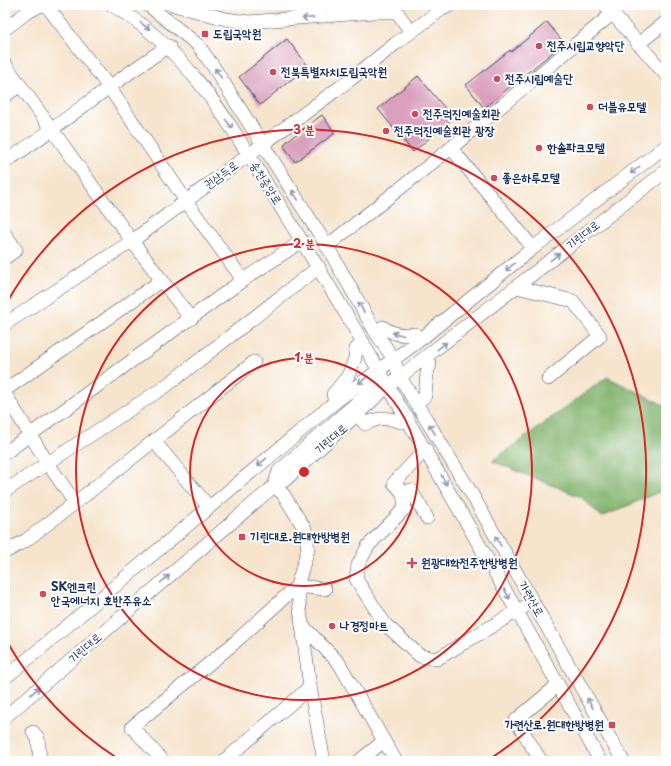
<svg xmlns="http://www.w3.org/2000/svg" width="671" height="766" viewBox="0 0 671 766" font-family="'Playpen Sans','Poor Story',sans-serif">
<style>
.forest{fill:#81b26c;stroke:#4e7065}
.building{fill:#daa0be}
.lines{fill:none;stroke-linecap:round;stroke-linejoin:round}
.minor-casing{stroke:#3c4a6e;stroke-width:14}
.minor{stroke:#fff;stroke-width:13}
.oneway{stroke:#8d97ae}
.ring{fill:none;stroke:#d62828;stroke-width:2}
.poi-dot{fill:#d1495b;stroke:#fff;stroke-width:1.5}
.labels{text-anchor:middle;stroke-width:4;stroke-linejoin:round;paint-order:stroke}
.poi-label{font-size:12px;font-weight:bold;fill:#1b2f5e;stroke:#fff;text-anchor:start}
.street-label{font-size:12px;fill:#1b2f5e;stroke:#fff}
.centre{fill:#d62828;stroke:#fff;stroke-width:2}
.ring-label{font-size:12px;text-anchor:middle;font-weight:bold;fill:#d62828;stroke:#fff;stroke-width:4;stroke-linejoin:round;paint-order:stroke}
</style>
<rect width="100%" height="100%" fill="#fff"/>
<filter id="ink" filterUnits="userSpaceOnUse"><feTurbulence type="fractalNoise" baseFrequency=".025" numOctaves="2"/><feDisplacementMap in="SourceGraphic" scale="8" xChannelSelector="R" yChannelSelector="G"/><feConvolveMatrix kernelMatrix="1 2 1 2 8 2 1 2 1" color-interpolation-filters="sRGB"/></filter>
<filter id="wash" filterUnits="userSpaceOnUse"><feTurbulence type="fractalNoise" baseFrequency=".012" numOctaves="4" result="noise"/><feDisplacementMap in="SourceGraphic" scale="16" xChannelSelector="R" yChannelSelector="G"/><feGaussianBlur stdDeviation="0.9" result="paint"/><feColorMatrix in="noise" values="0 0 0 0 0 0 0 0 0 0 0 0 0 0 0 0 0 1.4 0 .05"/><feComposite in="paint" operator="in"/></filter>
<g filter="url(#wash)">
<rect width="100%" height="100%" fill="#f6e4cc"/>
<polygon class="forest" points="607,377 666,406 666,489 602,517 581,497 492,461"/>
<g id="blocks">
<g class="building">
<polygon points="547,22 564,43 484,108 466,85 510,50 511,52"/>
<polygon points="287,39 308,66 260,105 239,77"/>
<polygon points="418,76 453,118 413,152 378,109"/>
<polygon points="322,115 335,133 295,162 284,146 287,141"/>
</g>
</g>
</g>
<g filter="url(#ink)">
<use href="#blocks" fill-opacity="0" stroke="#3c4a6e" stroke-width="1"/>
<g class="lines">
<g class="minor-casing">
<g id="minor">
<polyline points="46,5 109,87 186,201 243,280"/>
<path d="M112,5C190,50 231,127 277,201C309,253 341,304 371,357C449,491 526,625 600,761"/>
<polyline points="148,5 198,45 213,66 327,246 376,333 393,358 400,377 470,491 623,761"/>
<polyline points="174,5 226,19 248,22 374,12 397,12 411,32"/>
<polyline points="605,5 666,75"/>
<polyline points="5,29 26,13 41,5"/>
<polyline points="638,44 666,22"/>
<polyline points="5,64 132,241 191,319"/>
<polyline points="5,96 19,86"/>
<polyline points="451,148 533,248"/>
<path d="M5,162C61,125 112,82 169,46"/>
<polyline points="5,234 16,250 5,258"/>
<polyline points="327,246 451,148 612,14"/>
<polyline points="517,287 573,301 600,336 548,379"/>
<polyline points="5,324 132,241 351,79 395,44 442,9 451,5"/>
<path d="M376,333L383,327C393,335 403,336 415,334L420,339"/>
<polyline points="5,390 162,280"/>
<polyline points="5,394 47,462 75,503"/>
<polyline points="335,402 333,394 348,376 355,358 356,349 363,342"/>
<polyline points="416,403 425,396 427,373 430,364 426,358"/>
<path d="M358,415L365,424C378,418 387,416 401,422L408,418"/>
<polyline points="154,441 208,506"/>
<polyline points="426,449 394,483 403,493 411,490 427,518"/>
<polyline points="5,453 243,280 302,241"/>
<polyline points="5,491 166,386 319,267"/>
<polyline points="403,493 405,508 368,546 358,565 356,579 385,624 420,656 437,659 524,607"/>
<polyline points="5,552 25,541 75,503 254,362"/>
<polyline points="302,625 310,687"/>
<polyline points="5,678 335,402 416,343 533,248 666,146"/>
<polyline points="5,717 274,486 285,480 388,386 666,171"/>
<polyline points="33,732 38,738 40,761"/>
<polyline points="384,741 339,663 302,625 297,586 308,549 305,529 283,494 274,486 279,471 384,379"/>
<polyline points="163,761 132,727 233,644 297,586 325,589"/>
<polyline points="224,761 310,687 324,761"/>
<polyline points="359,761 384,741 396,761"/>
<polyline points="541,761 516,720 558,685"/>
</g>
</g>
<use href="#minor" class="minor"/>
</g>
<defs><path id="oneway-shaft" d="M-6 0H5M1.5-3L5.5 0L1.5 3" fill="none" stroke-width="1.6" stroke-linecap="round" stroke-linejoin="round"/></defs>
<g class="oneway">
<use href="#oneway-shaft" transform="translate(308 18) rotate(177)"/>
<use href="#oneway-shaft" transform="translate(145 26) rotate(37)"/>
<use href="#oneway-shaft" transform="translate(218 73) rotate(-123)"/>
<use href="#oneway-shaft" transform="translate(229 124) rotate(54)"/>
<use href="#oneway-shaft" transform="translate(635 170) rotate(142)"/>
<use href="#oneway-shaft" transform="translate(295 195) rotate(-122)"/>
<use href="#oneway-shaft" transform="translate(555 257) rotate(-38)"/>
<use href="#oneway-shaft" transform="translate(510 267) rotate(141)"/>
<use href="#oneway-shaft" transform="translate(361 307) rotate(-119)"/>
<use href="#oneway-shaft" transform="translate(398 334) rotate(-165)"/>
<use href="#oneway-shaft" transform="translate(442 346) rotate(-38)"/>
<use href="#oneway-shaft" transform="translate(363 380) rotate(143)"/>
<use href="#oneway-shaft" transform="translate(432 429) rotate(-121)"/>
<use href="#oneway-shaft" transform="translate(262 462) rotate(140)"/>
<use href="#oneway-shaft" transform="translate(444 480) rotate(61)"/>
<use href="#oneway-shaft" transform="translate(498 541) rotate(-120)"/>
<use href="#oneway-shaft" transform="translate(165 579) rotate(-41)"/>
<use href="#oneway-shaft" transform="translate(507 594) rotate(61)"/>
<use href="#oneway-shaft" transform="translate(35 691) rotate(-41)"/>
<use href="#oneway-shaft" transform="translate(590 703) rotate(-119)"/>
</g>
</g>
<g class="ring">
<circle cx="304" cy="472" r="114"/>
<circle cx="304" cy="472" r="228"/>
<path d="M120 760A342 342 0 0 1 6 640M6 304A342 342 0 1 1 488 760"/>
</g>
<g class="poi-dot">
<rect x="201" y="30" width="8" height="8" rx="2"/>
<circle cx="539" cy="46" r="4"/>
<circle cx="273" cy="72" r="4"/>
<circle cx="497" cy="79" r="4"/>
<circle cx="590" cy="107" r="4"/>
<circle cx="415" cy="114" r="4"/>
<circle cx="386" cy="131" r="4"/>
<circle cx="539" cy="148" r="4"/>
<circle cx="494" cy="178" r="4"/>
<rect x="238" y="533" width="8" height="8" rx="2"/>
<path d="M410 557h4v4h4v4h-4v4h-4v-4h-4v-4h4z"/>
<circle cx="43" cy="594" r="4"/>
<circle cx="332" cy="626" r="4"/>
<rect x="608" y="721" width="8" height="8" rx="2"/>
</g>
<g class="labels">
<g class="poi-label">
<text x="213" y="38">도립국악원</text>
<text x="547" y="50">전주시립교향악단</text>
<text x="281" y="76">전북특별자치도립국악원</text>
<text x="505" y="83">전주시립예술단</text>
<text x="598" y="111">더블유모텔</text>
<text x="423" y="118">전주덕진예술회관</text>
<text x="394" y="135">전주덕진예술회관 광장</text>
<text x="547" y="152">한솔파크모텔</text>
<text x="502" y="182">좋은하루모텔</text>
<text x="250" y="541">기린대로.원대한방병원</text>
<text x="421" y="567">원광대학전주한방병원</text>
<text x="51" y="591">SK엔크린<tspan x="51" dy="14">안국에너지 호반주유소</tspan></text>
<text x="340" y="630">나경정마트</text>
<text x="604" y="729" text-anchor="end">가련산로.원대한방병원</text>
</g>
<g class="street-label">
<text transform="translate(221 175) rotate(-36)" y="4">권삼득로</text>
<text transform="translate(266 183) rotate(58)" y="4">송천중앙로</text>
<text transform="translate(583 235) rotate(-38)" y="4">기린대로</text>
<text transform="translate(331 439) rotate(-41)" y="4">기린대로</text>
<text transform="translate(531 599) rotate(60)" y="4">가련산로</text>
<text transform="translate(85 648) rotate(-41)" y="4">기린대로</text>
</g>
</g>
<circle cx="304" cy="472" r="6" class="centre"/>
<g class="ring-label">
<text x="304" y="134">3 분</text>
<text x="304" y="248">2 분</text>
<text x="304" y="362">1 분</text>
</g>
<rect width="671" height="766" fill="none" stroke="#fff" stroke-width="20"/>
</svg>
